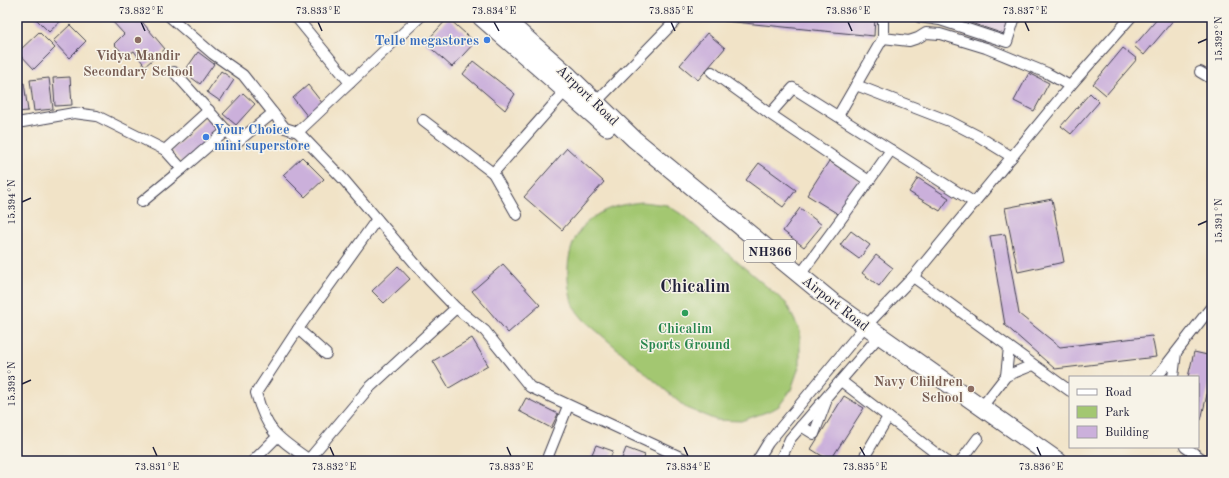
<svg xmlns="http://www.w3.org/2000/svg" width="1229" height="478" viewBox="0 0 1229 478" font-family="'Old Standard TT',serif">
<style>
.green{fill:#a3c771;stroke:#627456}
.building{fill:#cbb0db}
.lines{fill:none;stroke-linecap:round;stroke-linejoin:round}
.minor-casing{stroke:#413f50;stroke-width:12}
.trunk-casing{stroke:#413f50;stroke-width:19}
.minor{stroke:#fff;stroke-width:10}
.trunk{stroke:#fff;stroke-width:17}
.ticks{fill:none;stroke:#22223b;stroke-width:1.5}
.education-dot{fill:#8d6e63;stroke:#f7f3e8;stroke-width:1.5}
.shop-dot{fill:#3f7fe0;stroke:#f7f3e8;stroke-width:1.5}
.leisure-dot{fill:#2e9e5b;stroke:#f7f3e8;stroke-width:1.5}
.labels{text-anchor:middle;stroke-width:3;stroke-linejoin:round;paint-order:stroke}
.shield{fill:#f7f3e8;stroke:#62616f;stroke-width:1}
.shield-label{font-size:13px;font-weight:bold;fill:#22223b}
.shop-label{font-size:14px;font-weight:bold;fill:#366cbe;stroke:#f7f3e8;text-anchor:end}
.education-label{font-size:14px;font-weight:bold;fill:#785e54;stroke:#f7f3e8}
.street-label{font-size:14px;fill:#22223b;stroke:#f7f3e8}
.leisure-label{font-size:14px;font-weight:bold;fill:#27864d;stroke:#f7f3e8}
.district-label{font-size:18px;font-weight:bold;fill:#22223b;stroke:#f7f3e8}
.neatline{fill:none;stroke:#22223b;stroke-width:1.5}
.ticks-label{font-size:10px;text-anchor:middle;fill:#22223b}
</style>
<rect width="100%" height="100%" fill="#f7f3e8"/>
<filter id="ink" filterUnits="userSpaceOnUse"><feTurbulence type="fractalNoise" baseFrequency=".025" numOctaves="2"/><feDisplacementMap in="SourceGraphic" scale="8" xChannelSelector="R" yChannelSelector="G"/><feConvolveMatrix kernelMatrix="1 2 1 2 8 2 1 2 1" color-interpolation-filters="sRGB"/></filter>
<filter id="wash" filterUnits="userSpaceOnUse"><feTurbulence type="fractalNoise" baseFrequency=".012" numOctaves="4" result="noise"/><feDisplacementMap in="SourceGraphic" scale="16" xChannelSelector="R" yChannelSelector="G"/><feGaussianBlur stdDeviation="0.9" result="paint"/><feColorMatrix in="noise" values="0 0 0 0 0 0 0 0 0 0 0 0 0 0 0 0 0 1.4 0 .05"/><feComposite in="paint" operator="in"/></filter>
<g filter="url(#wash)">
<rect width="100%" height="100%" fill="#f1e3c7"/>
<path class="green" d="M642,202L667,205L681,214L786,303L800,331V364L791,390L779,406L772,410L741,421L716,420L686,408L584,320C580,315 575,310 573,305C563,275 566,235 595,216C610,206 625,204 642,202Z"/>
<g id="blocks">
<g class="building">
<polygon points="34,17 65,17 49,32"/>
<polygon points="114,17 138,17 165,49 145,66 134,51 126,56 114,44 124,34 111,20"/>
<polygon points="724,17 875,17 874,36 724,21"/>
<polygon points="953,17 1010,17 1004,34"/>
<polygon points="1159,17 1175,18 1144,55 1134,46"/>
<polygon points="448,18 475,42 452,67 425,43"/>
<polygon points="70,25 86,41 69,58 53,41"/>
<polygon points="39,32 55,48 34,69 18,52"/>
<polygon points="707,33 725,48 698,80 680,65"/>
<polygon points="1123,48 1137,59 1106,95 1093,84"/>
<polygon points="198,52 214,64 200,84 184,72"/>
<polygon points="473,61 515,94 505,110 463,74"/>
<polygon points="221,71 234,80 220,101 207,92"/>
<polygon points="1029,73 1049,83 1034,111 1014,101"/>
<polygon points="70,77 72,105 55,106 53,78"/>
<polygon points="49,78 53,109 34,111 30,80"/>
<polygon points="24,83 28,111 17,112 17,85"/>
<polygon points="308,85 323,104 308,117 293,98"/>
<polygon points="243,93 255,104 236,125 223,114"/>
<polygon points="1090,93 1099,102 1071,134 1061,126"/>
<polygon points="209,117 220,131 182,163 172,150"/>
<polygon points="567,148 604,182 562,230 524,197"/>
<polygon points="302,157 324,179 305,197 283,175"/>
<polygon points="829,161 864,183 843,217 807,195"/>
<polygon points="759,163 796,190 783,207 746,180"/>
<polygon points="918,178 949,198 940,211 909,192"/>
<polygon points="1052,199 1064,262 1018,272 1005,208"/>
<polygon points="800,208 822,225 804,247 783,231"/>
<polygon points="851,231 870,245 859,259 840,245"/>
<polygon points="1005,234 1019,314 1060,347 1152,336 1156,357 1055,369 1005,325 990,236"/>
<polygon points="876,255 893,268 879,286 862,273"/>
<polygon points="503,264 540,305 508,333 472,291"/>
<polygon points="398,266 410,279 384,303 372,291"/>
<polygon points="472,338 488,365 449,388 433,361"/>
<polygon points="1194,352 1212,356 1212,373 1201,420 1198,419 1198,377 1188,377"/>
<polygon points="844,396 864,408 830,461 811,449"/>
<polygon points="526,398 558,414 551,428 519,411"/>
<polygon points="596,445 613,451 609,461 589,461"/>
<polygon points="626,448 645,455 643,461 621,461"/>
</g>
</g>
</g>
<g filter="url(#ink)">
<use href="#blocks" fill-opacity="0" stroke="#413f50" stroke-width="1"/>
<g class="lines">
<g class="minor-casing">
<g id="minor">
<polyline points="170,17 213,54 243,75 285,128 298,132 420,17"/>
<polyline points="296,17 350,83"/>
<polyline points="919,17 940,20 1007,42 1015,17"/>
<polyline points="883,38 909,41 918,38 926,33 940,34 986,48 1047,73 1070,86"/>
<polyline points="174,72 237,142 273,113"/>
<polyline points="712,72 770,114 793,88 975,203"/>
<polyline points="1200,72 1212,79"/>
<polyline points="856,85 949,121 978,136 1012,157"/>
<polyline points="596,102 679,17"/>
<polyline points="209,110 165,150 182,169 227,130"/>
<polyline points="770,114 869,181 891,150"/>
<polyline points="838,116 883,38 883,17"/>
<polyline points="423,120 493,173 517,215"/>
<polyline points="17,123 74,113 97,116 165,150"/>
<polyline points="298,132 344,180 429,280 456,308 485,331 530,387 689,461"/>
<polyline points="493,173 569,87"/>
<polyline points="142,202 182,169"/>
<polyline points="800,275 869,181"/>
<polyline points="913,277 1070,391"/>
<polyline points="298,329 326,354"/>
<polyline points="1006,376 1009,347"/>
<polyline points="1157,377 1212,306"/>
<polyline points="1173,377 1176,353"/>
<polyline points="841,381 946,461"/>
<polyline points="981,408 1006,376 1033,365"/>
<polyline points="801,426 814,434 826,402"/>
<polyline points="1185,447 1205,461"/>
<polyline points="309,459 368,389 456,308"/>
<polyline points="253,461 277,437"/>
<path d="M311,461C278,438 267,433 256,393L298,329L377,219"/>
<polyline points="546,461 568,406"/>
<polyline points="757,461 768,443 860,332 913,277 1070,86 1131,17"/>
<polyline points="780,461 790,439 874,342"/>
<polyline points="862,461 888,417"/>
<polyline points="961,461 978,438"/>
</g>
</g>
<g class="trunk-casing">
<g id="trunk">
<polyline points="481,17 607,127"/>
<polyline points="502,17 569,76 634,139 835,304 1058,461"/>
</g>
</g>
<use href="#minor" class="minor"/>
<use href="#trunk" class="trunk"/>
</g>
</g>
<path class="ticks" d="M141,22L145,31M318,22L322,31M494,22L499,31M671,22L675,31M848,22L852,31M1025,22L1029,31M1198,43L1207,39M22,202L31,198M1198,225L1207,221M22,384L31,380M153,447L157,456M330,447L334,456M507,447L511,456M684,447L688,456M860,447L865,456M1037,447L1041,456"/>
<g class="education-dot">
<circle cx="138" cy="40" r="4"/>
<circle cx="971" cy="389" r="4"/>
</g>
<g class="shop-dot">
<circle cx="487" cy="40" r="4"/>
<circle cx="206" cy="137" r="4"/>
</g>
<circle class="leisure-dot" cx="685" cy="313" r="4"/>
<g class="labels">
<rect class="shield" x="744" y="240" width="52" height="22" rx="3"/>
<g class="shield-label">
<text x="770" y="256">NH366</text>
</g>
<g class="shop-label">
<text x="479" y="45">Telle megastores</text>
<text x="214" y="134" text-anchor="start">Your Choice<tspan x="214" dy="16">mini superstore</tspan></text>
</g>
<g class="education-label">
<text x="138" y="60">Vidya Mandir<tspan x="138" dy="16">Secondary School</tspan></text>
<text x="963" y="386" text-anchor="end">Navy Children<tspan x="963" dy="16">School</tspan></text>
</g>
<g class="street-label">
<text transform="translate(588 95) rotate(44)" y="5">Airport Road</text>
<text transform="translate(836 303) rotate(38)" y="5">Airport Road</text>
</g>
<g class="leisure-label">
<text x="685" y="333">Chicalim<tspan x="685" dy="16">Sports Ground</tspan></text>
</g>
<g class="district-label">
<text x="695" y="292">Chicalim</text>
</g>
</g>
<rect width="1229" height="478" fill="none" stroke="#f7f3e8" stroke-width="44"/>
<rect x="1069" y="376" width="130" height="72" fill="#f7f3e8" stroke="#a29fa3"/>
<rect x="1077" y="389" width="20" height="6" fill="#ffffff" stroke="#a29fa3"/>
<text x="1105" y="396" font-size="12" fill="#22223b">Road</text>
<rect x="1077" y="406" width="20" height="12" fill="#a3c771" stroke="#a29fa3"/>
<text x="1105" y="416" font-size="12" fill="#22223b">Park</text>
<rect x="1077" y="426" width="20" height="12" fill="#cbb0db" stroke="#a29fa3"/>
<text x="1105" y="436" font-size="12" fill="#22223b">Building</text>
<rect x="22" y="22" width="1185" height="434" class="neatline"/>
<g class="ticks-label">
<text x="141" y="14">73.832°E</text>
<text x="318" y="14">73.833°E</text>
<text x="494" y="14">73.834°E</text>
<text x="671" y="14">73.835°E</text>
<text x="848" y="14">73.836°E</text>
<text x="1025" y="14">73.837°E</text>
<text transform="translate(1218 39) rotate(-90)" y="4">15.392°N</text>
<text transform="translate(11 202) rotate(-90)" y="4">15.394°N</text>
<text transform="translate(1218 221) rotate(-90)" y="4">15.391°N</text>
<text transform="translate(11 384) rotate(-90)" y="4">15.393°N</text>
<text x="157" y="470">73.831°E</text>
<text x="334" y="470">73.832°E</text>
<text x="511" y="470">73.833°E</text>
<text x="688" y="470">73.834°E</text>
<text x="865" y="470">73.835°E</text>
<text x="1041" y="470">73.836°E</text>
</g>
</svg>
